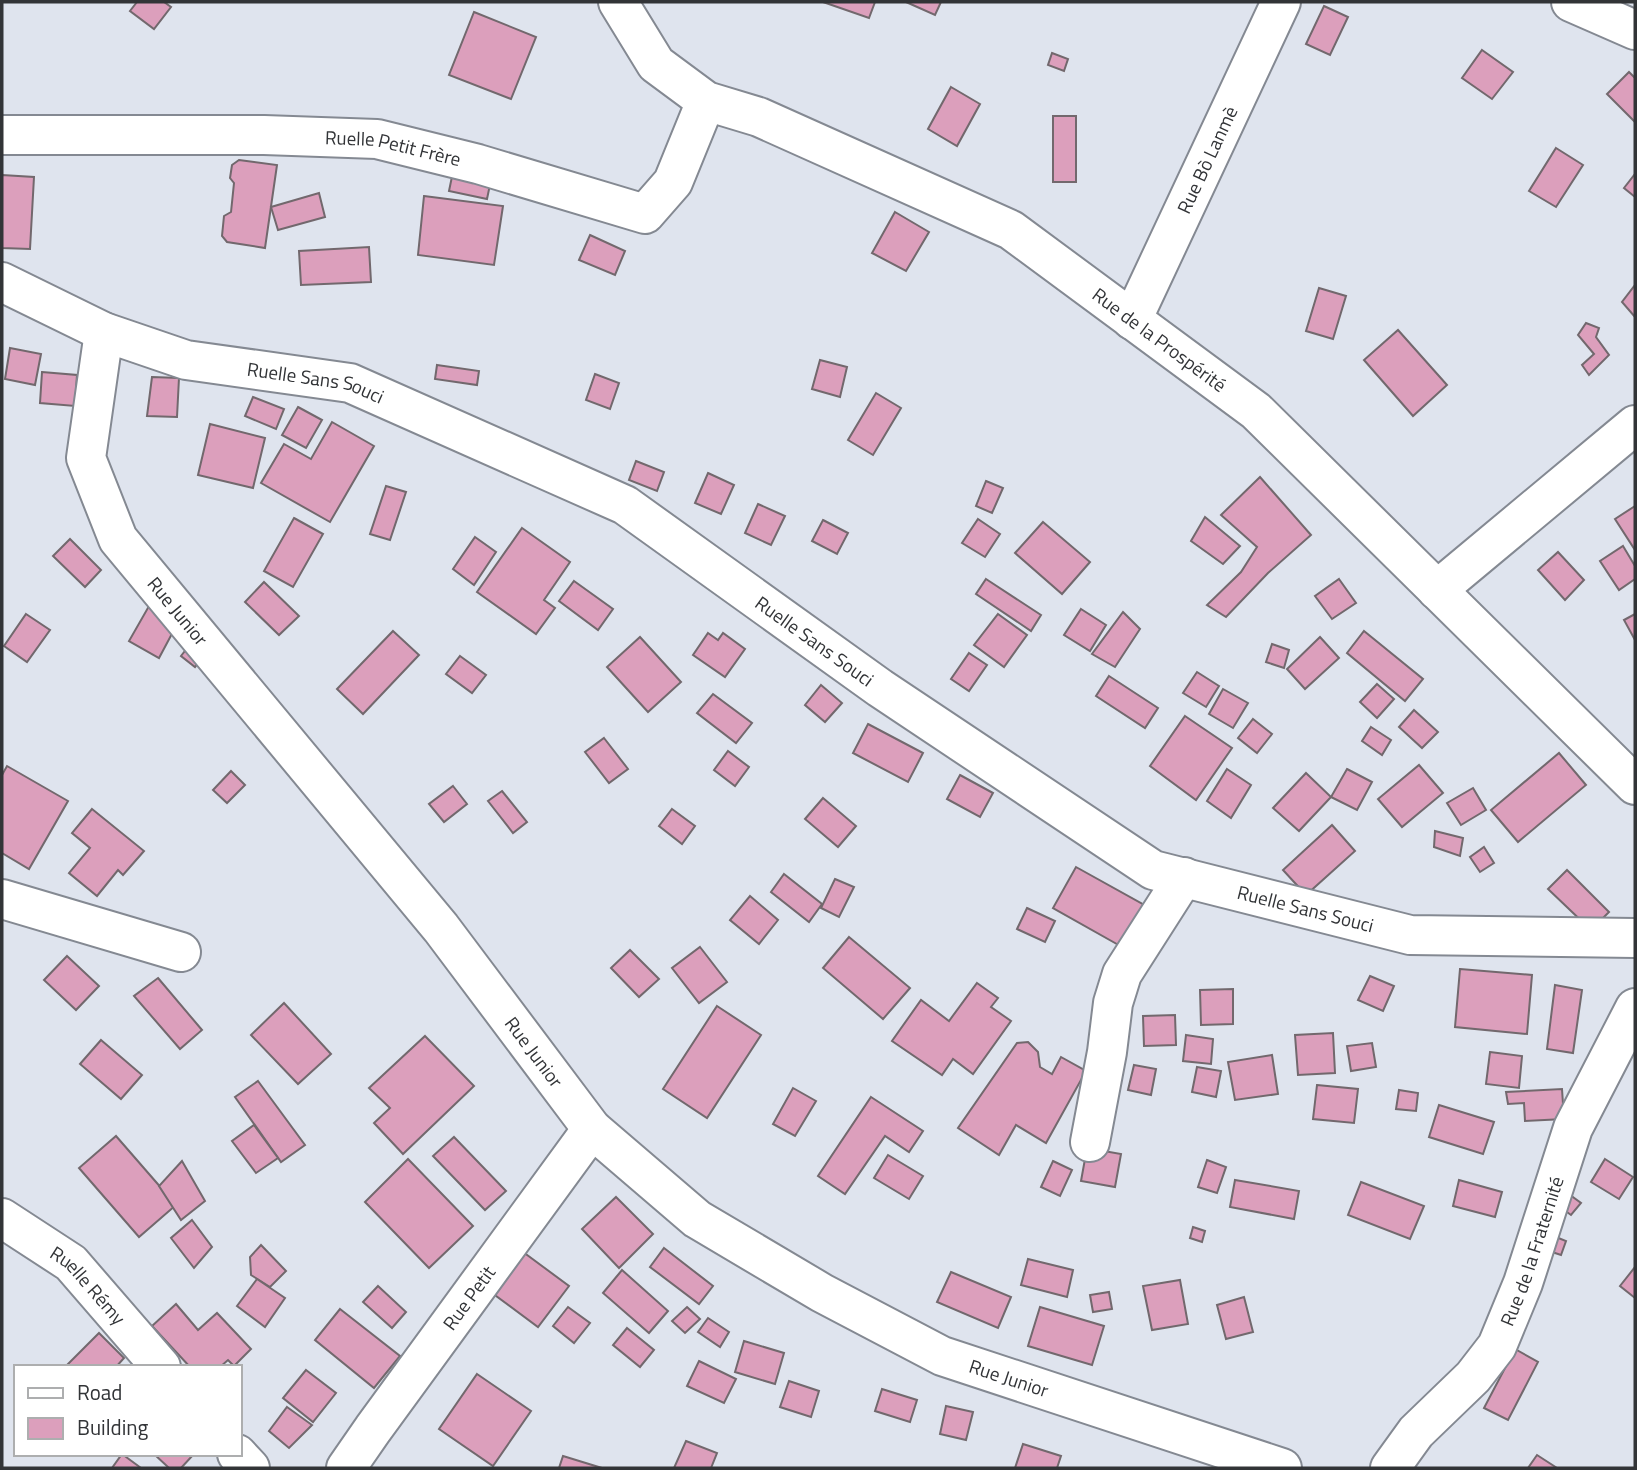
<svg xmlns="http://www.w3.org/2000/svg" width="1637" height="1470" viewBox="0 0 1637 1470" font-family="'Titillium Web',sans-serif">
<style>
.building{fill:#dc9fbc;stroke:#72686d;stroke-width:2}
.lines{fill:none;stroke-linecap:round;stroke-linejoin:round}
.minor-casing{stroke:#848992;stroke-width:42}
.minor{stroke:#fff;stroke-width:38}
.labels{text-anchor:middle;stroke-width:7;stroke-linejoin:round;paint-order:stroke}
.street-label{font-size:19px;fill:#323437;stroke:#fff}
</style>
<rect width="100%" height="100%" fill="#dfe4ee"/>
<g class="building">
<polygon points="137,2 164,2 171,7 154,29 130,11"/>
<polygon points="823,2 875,2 869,18"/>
<polygon points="906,2 941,2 935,15"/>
<polygon points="1324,6 1348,17 1330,55 1306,44"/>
<polygon points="474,12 536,37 511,99 449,75"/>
<polygon points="1482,50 1513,72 1492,99 1462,78"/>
<polygon points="1052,53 1068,59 1064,71 1048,65"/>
<polygon points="1629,72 1635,78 1635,122 1607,94"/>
<polygon points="951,87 980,104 957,146 928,129"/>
<rect x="1053" y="116" width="23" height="66"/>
<polygon points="1556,148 1583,165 1556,207 1529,191"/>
<polygon points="239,160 277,165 265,248 227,242 222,236 224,216 231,212 234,183 230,178 232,165"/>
<polygon points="455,162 493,170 487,199 449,191"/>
<polygon points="1635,174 1635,197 1624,188"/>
<polygon points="2,175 34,177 30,249 2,248"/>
<polygon points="319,193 325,217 278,230 271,207"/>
<polygon points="424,196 503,206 494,265 418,255"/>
<polygon points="895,212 929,232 906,271 872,253"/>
<polygon points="590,235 625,251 615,275 579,260"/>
<polygon points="369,247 371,282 301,285 299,251"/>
<polygon points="1635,285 1635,317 1622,302"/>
<polygon points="1319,288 1346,296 1333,339 1306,331"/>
<polygon points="1586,323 1599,328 1596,337 1609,355 1589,375 1582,365 1594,354 1578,335"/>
<polygon points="1398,330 1447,385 1413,416 1364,360"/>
<polygon points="10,348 41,354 35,385 5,379"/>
<polygon points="820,360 847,367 840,397 812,389"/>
<polygon points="437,365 479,371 477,385 435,379"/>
<polygon points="42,372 77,375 75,406 40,403"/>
<polygon points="595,374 619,383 610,409 586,400"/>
<polygon points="152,377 179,378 177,417 147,416"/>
<polygon points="876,393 901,408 873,455 848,440"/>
<polygon points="253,397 284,409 276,429 245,416"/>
<polygon points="298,407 322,420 306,448 282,435"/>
<polygon points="332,422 374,446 330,522 261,483 284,444 311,459"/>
<polygon points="210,424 265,438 253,488 198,475"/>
<polygon points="636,461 664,472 657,491 629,480"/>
<polygon points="708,473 734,485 721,514 695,503"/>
<polygon points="1260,477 1311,535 1268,573 1226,617 1207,605 1241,572 1257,547 1221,515"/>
<polygon points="986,481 1003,488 992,513 976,506"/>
<polygon points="386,486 406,492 390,540 370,534"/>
<polygon points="758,504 785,516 771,545 745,533"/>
<polygon points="1635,506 1635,550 1615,519"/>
<polygon points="1205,517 1240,546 1223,564 1191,541"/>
<polygon points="294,518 323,534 293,587 264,571"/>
<polygon points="978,519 1000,534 985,557 962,543"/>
<polygon points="823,520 848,533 837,554 812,541"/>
<polygon points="1043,522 1090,562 1062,594 1015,553"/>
<polygon points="522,528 570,562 544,600 555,608 536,634 477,592"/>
<polygon points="475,537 496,552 474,585 453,569"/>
<polygon points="70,539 101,570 85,587 53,556"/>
<polygon points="1623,546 1635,566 1635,579 1619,590 1600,561"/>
<polygon points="1558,552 1584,580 1565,600 1538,570"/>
<polygon points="986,579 1041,615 1031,631 976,594"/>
<polygon points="1339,579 1356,603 1332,619 1315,596"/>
<polygon points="574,581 613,609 598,630 559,601"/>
<polygon points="264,582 299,616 279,635 245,602"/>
<polygon points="153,599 182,615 159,658 129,641"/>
<polygon points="1081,609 1106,625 1090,651 1064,635"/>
<polygon points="1123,612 1140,629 1115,667 1092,654"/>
<polygon points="26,614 50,630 27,662 4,646"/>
<polygon points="998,614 1027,635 1004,667 974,645"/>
<polygon points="1635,614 1635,640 1624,620"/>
<polygon points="393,631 419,655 363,714 337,689"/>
<polygon points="1364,631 1423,679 1405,701 1347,653"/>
<polygon points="199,633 214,644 195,667 181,656"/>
<polygon points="708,633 718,640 723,633 745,649 725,677 693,655"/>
<polygon points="640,637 681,682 648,712 607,667"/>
<polygon points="1320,637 1339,658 1305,689 1287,669"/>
<polygon points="1272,644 1289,650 1284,668 1266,662"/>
<polygon points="969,653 987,665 969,691 951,679"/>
<polygon points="460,656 486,675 472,693 446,674"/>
<polygon points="1197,672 1219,686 1206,707 1183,693"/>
<polygon points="1109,676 1158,708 1145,728 1096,696"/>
<polygon points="1377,684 1394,699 1377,718 1360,702"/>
<polygon points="821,685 842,703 825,722 805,705"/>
<polygon points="1223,689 1248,703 1233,728 1209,714"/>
<polygon points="713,694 752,723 736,743 697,713"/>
<polygon points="1414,710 1438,732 1422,748 1399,727"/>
<polygon points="1185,716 1232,748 1196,800 1150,766"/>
<polygon points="1253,719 1272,734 1257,753 1238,738"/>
<polygon points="868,724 923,753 908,782 853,753"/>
<polygon points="1371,727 1391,740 1382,755 1362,741"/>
<polygon points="604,738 628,769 609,783 585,752"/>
<polygon points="728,751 749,767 735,786 714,770"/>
<polygon points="1559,753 1586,785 1518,842 1491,810"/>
<polygon points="1419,765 1443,793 1402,827 1378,799"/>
<polygon points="7,766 68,801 29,869 2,853 2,775"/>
<polygon points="1227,769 1251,785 1231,818 1207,801"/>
<polygon points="1347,769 1372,782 1357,810 1331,797"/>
<polygon points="231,771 245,785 227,803 213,790"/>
<polygon points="1306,773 1331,797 1299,831 1273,808"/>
<polygon points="960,775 993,793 980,817 947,799"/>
<polygon points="453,786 467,804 444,822 429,804"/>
<polygon points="1473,788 1486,810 1461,825 1447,803"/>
<polygon points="502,791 527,822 513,833 488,801"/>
<polygon points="823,798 856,826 838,847 805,819"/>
<polygon points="92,809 144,851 123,875 118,870 97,896 69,873 90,848 72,833"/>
<polygon points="672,809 695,826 682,844 659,826"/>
<polygon points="1332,825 1355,851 1306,895 1283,870"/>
<polygon points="1435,831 1463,838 1460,856 1434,847"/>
<polygon points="1484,847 1494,863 1480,872 1470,857"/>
<polygon points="1076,867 1155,911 1131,952 1053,908"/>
<polygon points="1567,870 1609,912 1591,930 1548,889"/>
<polygon points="784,874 822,904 809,922 771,892"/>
<polygon points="835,879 854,887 839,917 821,908"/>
<polygon points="750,896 778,920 759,944 730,920"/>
<polygon points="1027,908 1055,921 1045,942 1017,929"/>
<polygon points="849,937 910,988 883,1019 823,968"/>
<polygon points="700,947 727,982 699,1003 672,968"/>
<polygon points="630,950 659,979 639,997 611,968"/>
<polygon points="67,956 99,986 76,1010 44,980"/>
<polygon points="1460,969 1532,975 1527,1034 1455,1027"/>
<polygon points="1370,976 1394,986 1383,1011 1358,1000"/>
<polygon points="158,978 202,1030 180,1049 134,996"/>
<polygon points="977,983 998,998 991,1007 1011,1021 973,1074 953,1059 942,1075 892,1041 921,1000 949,1021"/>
<polygon points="1555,985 1582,990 1573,1053 1547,1049"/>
<polygon points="1233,989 1233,1024 1201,1025 1200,990"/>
<polygon points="284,1003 331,1054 298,1084 251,1035"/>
<polygon points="717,1006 761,1035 707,1118 663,1089"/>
<polygon points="1175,1015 1176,1045 1144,1046 1143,1016"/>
<polygon points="1333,1033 1335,1073 1298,1075 1295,1035"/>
<polygon points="1186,1035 1213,1039 1211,1064 1183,1061"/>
<polygon points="425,1036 474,1086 403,1154 374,1123 390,1108 369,1088"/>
<polygon points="101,1040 142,1075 121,1099 80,1064"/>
<polygon points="1028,1042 1038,1052 1040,1067 1052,1074 1061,1057 1086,1071 1046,1143 1016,1125 999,1155 958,1128 1017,1043"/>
<polygon points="1372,1043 1376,1067 1351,1071 1347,1046"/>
<polygon points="1490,1052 1522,1056 1519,1088 1486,1084"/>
<polygon points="1272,1055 1278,1094 1235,1100 1228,1062"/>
<polygon points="1134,1065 1156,1069 1151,1095 1128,1090"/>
<polygon points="1197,1067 1221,1071 1216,1097 1192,1092"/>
<polygon points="258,1081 305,1145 281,1162 235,1097"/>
<polygon points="1317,1085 1358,1089 1354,1123 1313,1119"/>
<polygon points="793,1088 816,1101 795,1136 773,1124"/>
<polygon points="1562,1089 1564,1119 1525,1121 1524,1103 1508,1104 1506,1092"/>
<polygon points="1399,1090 1418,1093 1416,1111 1396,1109"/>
<polygon points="871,1097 923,1131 909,1152 885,1136 845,1194 818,1176"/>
<polygon points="1439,1105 1494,1122 1483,1154 1429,1137"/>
<polygon points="254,1125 278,1158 256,1173 232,1141"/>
<polygon points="116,1136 176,1205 139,1237 79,1168"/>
<polygon points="454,1137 506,1191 485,1210 433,1156"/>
<polygon points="1087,1148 1121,1154 1115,1187 1081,1181"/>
<polygon points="888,1155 923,1176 909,1199 874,1178"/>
<polygon points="408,1159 473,1226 429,1268 365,1202"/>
<polygon points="1605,1159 1633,1177 1619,1199 1591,1182"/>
<polygon points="1207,1160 1226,1167 1217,1193 1198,1187"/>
<polygon points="182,1161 205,1201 181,1220 159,1186"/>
<polygon points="1053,1161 1072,1170 1060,1196 1041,1187"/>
<polygon points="1235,1180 1299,1191 1294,1219 1230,1207"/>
<polygon points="1459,1180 1502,1192 1495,1217 1453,1206"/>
<polygon points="1361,1182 1424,1206 1410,1239 1348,1215"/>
<polygon points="1566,1192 1581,1203 1571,1215 1556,1204"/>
<polygon points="616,1197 653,1234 619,1268 582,1229"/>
<polygon points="192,1220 212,1247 194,1268 171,1238"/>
<polygon points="1193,1227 1205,1231 1202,1242 1190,1238"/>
<polygon points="1551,1235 1566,1241 1561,1255 1546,1250"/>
<polygon points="261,1245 286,1271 270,1287 251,1275 250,1257"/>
<polygon points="515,1246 569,1286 538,1327 484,1287"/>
<polygon points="664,1248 713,1286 699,1304 650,1267"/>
<polygon points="1028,1259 1073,1270 1067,1297 1021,1285"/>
<polygon points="1635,1267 1635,1298 1620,1286"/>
<polygon points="622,1270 668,1311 649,1333 603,1293"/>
<polygon points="951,1272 1011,1297 998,1328 937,1302"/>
<polygon points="257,1279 285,1298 265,1327 237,1306"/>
<polygon points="1180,1280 1188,1324 1152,1330 1143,1286"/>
<polygon points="378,1286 406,1312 392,1328 363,1302"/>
<polygon points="1109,1292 1112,1309 1093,1312 1090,1295"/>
<polygon points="1244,1297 1253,1332 1226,1339 1217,1305"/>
<polygon points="176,1304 198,1330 217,1313 251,1349 234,1366 228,1360 220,1367 190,1367 152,1326"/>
<polygon points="568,1307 590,1323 574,1343 553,1326"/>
<polygon points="687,1307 700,1319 685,1333 672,1321"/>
<polygon points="1040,1307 1104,1326 1092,1365 1028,1346"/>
<polygon points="340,1309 400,1356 374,1388 315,1340"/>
<polygon points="708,1318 729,1332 720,1347 698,1332"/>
<polygon points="627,1328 654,1350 640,1367 613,1345"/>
<polygon points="99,1333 124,1358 116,1367 65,1367"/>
<polygon points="744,1341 784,1353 775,1384 735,1372"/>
<polygon points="1515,1349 1538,1362 1508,1420 1484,1408"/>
<polygon points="699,1361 736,1379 724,1403 687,1386"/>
<polygon points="306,1370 336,1393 313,1422 283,1398"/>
<polygon points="477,1374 531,1411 493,1466 439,1429"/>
<polygon points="789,1381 819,1391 811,1417 780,1407"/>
<polygon points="882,1389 917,1400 910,1422 875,1411"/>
<polygon points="946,1406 973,1412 966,1440 940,1434"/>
<polygon points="287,1407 312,1425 289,1448 269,1431"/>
<polygon points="686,1441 717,1453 711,1468 674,1468"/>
<polygon points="1023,1444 1061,1456 1057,1468 1015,1468"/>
<polygon points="122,1454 141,1468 112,1468"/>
<polygon points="154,1454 194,1454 181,1468 169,1468"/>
<polygon points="1537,1455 1557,1468 1528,1468"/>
<polygon points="563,1456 602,1468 559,1468"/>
</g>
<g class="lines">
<g class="minor-casing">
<g id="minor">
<path id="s1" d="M618,2L656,64L706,101L759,117L1011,230L1256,411L1635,785"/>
<polyline points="1571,2 1635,30"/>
<path id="s2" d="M2,135H264L377,139L478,164L645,214L673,182L706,101"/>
<path id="s3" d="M2,282L104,332L186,360L350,383L625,505L880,688L1153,870L1410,935L1635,938"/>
<path id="s4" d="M1132,320L1281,2"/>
<path id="s5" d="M104,332L86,458L118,539L441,928L592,1129L697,1219L822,1293L942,1356L1282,1468"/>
<polyline points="1437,590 1635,425"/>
<polyline points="2,899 181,952"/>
<polyline points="1090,1142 1107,1052 1113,1003 1122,974 1184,877"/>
<path id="s6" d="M2,1218L71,1263L161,1367"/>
<polyline points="237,1454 250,1468"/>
<path id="s7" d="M346,1468L373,1429L592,1129"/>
<path id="s8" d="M1390,1468L1416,1432L1473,1377L1497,1346L1523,1283L1573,1128L1635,1008"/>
</g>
</g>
<use href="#minor" class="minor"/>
</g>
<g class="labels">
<g class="street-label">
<text dy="7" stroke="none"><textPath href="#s2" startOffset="392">Ruelle Petit Frère</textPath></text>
<text dy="7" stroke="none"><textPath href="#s4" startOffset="177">Rue Bò Lanmè</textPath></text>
<text dy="7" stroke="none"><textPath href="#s1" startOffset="651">Rue de la Prospérité</textPath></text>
<text dy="7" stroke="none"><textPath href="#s3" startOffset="332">Ruelle Sans Souci</textPath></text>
<text dy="7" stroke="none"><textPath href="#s5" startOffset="308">Rue Junior</textPath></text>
<text dy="7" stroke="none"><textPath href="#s3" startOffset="900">Ruelle Sans Souci</textPath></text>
<text dy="7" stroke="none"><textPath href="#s3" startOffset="1466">Ruelle Sans Souci</textPath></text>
<text dy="7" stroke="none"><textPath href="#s5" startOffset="875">Rue Junior</textPath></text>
<text dy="7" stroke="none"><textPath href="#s8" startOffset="264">Rue de la Fraternité</textPath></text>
<text dy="7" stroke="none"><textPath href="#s6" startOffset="110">Ruelle Rémy</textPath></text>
<text dy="7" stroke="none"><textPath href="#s7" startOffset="210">Rue Petit</textPath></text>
<text dy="7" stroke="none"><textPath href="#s5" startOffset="1461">Rue Junior</textPath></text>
</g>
</g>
<rect width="1637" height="1470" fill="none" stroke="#323437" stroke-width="7"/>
<rect x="14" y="1365" width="228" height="91" fill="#ffffff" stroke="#adaeaf" stroke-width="2"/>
<rect x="28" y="1388" width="35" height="10" fill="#ffffff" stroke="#adaeaf" stroke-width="2"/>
<text x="77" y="1400" font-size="21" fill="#323437">Road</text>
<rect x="28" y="1418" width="35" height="21" fill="#dc9fbc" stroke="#adaeaf" stroke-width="2"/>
<text x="77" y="1435" font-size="21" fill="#323437">Building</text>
</svg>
